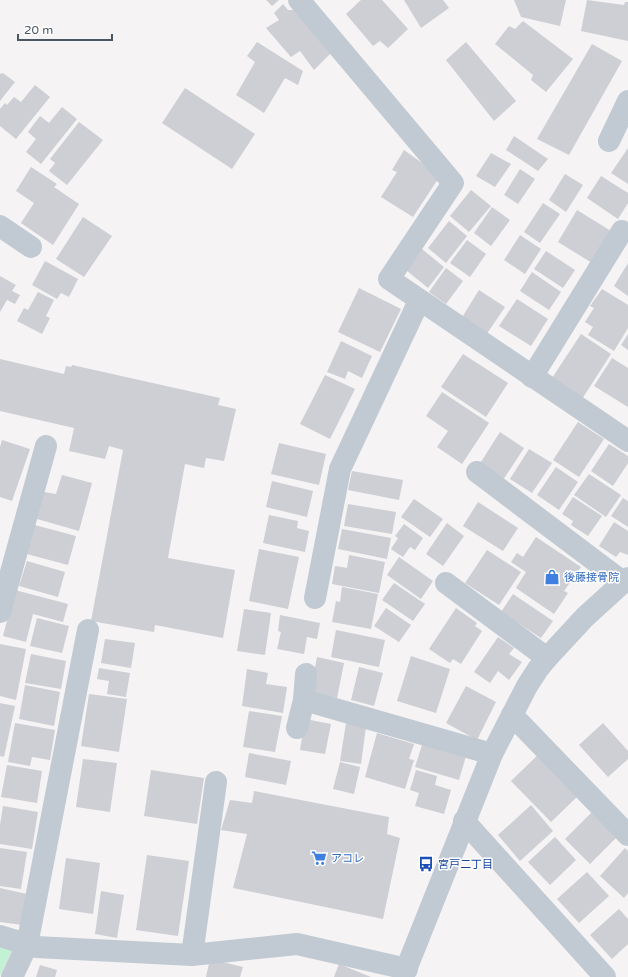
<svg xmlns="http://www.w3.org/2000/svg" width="628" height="977" viewBox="0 0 628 977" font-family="'Varela Round','Noto Sans JP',sans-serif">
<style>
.green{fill:#c3f1d5}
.building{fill:#cdcfd5}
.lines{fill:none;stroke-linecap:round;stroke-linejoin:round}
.minor{stroke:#c1cad2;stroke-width:22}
.labels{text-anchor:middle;stroke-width:3;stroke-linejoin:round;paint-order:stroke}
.shop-label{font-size:11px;fill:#366cbe;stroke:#fff;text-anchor:start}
.transit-label{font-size:11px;fill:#164399;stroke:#fff;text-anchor:start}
</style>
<rect width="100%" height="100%" fill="#f5f3f3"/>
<polygon class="green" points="0,947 12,950 0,976"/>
<g class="building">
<polygon points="266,0 279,0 272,6"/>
<polygon points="361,0 382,0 408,29 388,48 380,41 373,46 346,14"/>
<polygon points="404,0 443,0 449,8 421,28"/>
<polygon points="514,0 566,0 560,26 521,17"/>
<polygon points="587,0 624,5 625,2 628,2 628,41 581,31"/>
<polygon points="283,4 288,10 295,10 331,53 314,70 300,51 291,57 266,28 279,20 274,13"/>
<polygon points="523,21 573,59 546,92 531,80 533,75 495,44 509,26 515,29"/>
<polygon points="257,42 303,71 298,85 285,78 264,113 236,95 255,62 247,56"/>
<polygon points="466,42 516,101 494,121 446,60"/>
<polygon points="592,44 622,61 569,155 537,139"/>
<polygon points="0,73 1,74 3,73 15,82 0,101"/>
<polygon points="35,85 50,97 16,139 0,126 0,109 5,103 7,105 14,97 21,102"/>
<polygon points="185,88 255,134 232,169 162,123"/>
<polygon points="62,107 77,119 41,164 26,152 36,139 28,132 40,116 49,123"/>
<polygon points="79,122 103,140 67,185 49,171 55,163 50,159"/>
<polygon points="514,136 548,159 538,171 506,150"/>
<polygon points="628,148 628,184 611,173"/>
<polygon points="404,150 440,176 413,217 381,197 397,172 392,170"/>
<polygon points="491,153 511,164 495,187 476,176"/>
<polygon points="31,167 57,184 54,187 79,204 53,245 21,223 34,203 16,191"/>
<polygon points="520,169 535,179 518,204 504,195"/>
<polygon points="565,174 583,185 566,212 549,200"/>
<polygon points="601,176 628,193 628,203 618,219 587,198"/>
<polygon points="471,190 491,206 469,232 450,216"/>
<polygon points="543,203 560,214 540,243 524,232"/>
<polygon points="492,207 510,220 491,246 474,233"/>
<polygon points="577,210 611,231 592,263 558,242"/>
<polygon points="83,217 112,236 84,277 56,259"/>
<polygon points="449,221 467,236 446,263 428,248"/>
<polygon points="520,235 541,249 525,274 504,260"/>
<polygon points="467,240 486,254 470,277 450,263"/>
<polygon points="422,249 444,267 428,288 406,270"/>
<polygon points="546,251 575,270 563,288 534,269"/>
<polygon points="45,261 78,279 69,297 61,293 57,299 32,285"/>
<polygon points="628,263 628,296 614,286"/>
<polygon points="446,268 463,281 446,304 429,292"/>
<polygon points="532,272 561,292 549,310 520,291"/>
<polygon points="0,276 16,285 12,291 20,295 15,304 7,300 0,312"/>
<polygon points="359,288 401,309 380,352 338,332"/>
<polygon points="602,289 628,305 628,328 614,351 588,335 593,327 585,322 594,308 590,306"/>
<polygon points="479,290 505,307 486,335 461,319"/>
<polygon points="38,292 54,300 46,316 50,318 42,334 17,321 24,308 28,310"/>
<polygon points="517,299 548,319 531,346 499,326"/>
<polygon points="581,334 611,354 582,399 552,378"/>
<polygon points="628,334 628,350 621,345"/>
<polygon points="341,341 372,356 362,378 348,371 345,379 327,372"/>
<polygon points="463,354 508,383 486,417 441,387"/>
<polygon points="612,358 628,368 628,407 594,386"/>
<polygon points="0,359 64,374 66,366 71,367 72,365 220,398 218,405 236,409 224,461 206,458 204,468 185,464 168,558 235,570 223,638 155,625 154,632 91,621 123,450 109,446 105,459 69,451 74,428 0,411"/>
<polygon points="325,375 355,389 330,439 300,424"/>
<polygon points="442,392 489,423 462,464 437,447 448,431 426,416"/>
<polygon points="578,422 604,439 579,477 553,460"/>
<polygon points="500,432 524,448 503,480 479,465"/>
<polygon points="2,440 30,449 12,501 0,497 0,447"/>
<polygon points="279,443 326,454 319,485 271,474"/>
<polygon points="609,444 628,456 628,463 613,486 591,471"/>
<polygon points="529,449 552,463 532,493 510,479"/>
<polygon points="556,467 578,482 559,510 537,495"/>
<polygon points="352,471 403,480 399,500 348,490"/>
<polygon points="589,474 621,495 606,517 574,495"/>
<polygon points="62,475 92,483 79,531 37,519 44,492 56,494"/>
<polygon points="272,481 313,491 307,517 266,507"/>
<polygon points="573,497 602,516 588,536 571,525 573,521 562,514"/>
<polygon points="623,498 628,501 628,527 611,516"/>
<polygon points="414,499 443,519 430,537 401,517"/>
<polygon points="478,502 518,528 503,551 463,526"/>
<polygon points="348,504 396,512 392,534 344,526"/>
<polygon points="269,515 298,521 297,528 309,531 305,552 263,543"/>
<polygon points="614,522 628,531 628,555 620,552 616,557 599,546"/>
<polygon points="447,523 464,536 443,566 426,554"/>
<polygon points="31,524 76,536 68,565 23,553"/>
<polygon points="404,524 423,538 415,550 410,547 403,557 391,549 398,538 395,536"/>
<polygon points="342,529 391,538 387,559 338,549"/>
<polygon points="536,537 581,567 564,591 568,593 554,614 516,588 526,572 511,562 517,553 523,557"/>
<polygon points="259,549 299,557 288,609 249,601"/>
<polygon points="487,550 521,572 499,605 465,583"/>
<polygon points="349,555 385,562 379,593 332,584 335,566 347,568"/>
<polygon points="399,557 433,581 421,599 387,575"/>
<polygon points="27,561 65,572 58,597 19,586"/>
<polygon points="394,583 425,604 413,621 382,600"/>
<polygon points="342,587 378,594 371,629 332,622 336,601 340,602"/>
<polygon points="15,590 68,604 63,622 33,614 26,642 3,636"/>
<polygon points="513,594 553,621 541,638 501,612"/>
<polygon points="386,608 411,625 399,642 374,626"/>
<polygon points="456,608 477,623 475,626 482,631 461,664 453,659 450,663 429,649"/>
<polygon points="244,609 271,613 265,655 237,651"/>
<polygon points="280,615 320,623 317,639 307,637 304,654 277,649 281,632 278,631"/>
<polygon points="37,618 69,626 62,653 30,646"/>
<polygon points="336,630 385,640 379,667 331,657"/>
<polygon points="498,637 514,648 509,654 522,662 509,680 498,671 490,683 474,672"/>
<polygon points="105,639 135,643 131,668 101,663"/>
<polygon points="0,644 26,649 16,700 0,696"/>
<polygon points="31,654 66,661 61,689 25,683"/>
<polygon points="411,656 450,669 436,713 397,701"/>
<polygon points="317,657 344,663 337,698 310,692"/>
<polygon points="359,667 383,673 374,706 351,700"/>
<polygon points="99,668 130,673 126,697 107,694 109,681 97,679"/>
<polygon points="247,669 268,673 266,684 287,687 283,713 242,706"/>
<polygon points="25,685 60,692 54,726 19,719"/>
<polygon points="466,686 496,702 477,740 446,723"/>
<polygon points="89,694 127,699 119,752 81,746"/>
<polygon points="0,703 15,706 4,757 0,756"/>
<polygon points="249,711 282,716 275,752 243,747"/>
<polygon points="305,719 331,724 325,754 300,750"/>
<polygon points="15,723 55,730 50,760 32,757 30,766 8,762"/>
<polygon points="346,723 366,727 361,764 340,761"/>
<polygon points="603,723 628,751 628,759 608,777 579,745"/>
<polygon points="377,733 414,744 409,759 414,760 405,789 365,777"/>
<polygon points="423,742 466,756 459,780 415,767"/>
<polygon points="541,752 580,794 551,822 511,781"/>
<polygon points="249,753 291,761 286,785 245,777"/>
<polygon points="83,759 117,763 110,812 76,807"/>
<polygon points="340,762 360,767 354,794 333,789"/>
<polygon points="7,765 42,771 37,803 1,797"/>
<polygon points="151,770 204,778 197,824 144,816"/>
<polygon points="416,770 437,776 435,785 451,790 444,814 415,806 419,793 410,790"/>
<polygon points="254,791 389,817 387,834 400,838 383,919 233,888 247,834 221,830 230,800 252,803"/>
<polygon points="531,805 553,831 520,861 498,835"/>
<polygon points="3,806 38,812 32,849 0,844 0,825"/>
<polygon points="592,812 617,837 590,864 565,839"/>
<polygon points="555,837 576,860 550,885 528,862"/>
<polygon points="0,848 27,852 21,889 0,886"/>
<polygon points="625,848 628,851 628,893 624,898 600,876"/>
<polygon points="147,855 189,861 178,936 136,930"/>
<polygon points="66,858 100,863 93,914 59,909"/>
<polygon points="587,872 609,896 579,923 557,899"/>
<polygon points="0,888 27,894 22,925 0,922"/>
<polygon points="101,891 124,895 117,938 95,934"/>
<polygon points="619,909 628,919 628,944 612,959 590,935"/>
<polygon points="210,959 243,967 240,977 206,977"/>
<polygon points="339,964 371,977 334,977"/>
<polygon points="40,965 57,970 55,977 36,977"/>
</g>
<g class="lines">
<g class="minor">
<polyline points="299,0 453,183 389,279 628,441"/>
<polyline points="609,141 628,101"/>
<polyline points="0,226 31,247"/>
<polyline points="532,377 622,231"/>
<polyline points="477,472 623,582"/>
<polyline points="446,583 547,658"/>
<polyline points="315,598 340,469 419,301"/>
<polyline points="0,612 46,446"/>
<polyline points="304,700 306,674"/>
<polyline points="512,715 628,835"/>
<polyline points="297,728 304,700 492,754"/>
<polyline points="464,821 605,977"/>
<polyline points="0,936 36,947 192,955 297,944 407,969"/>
<polyline points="192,955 216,782"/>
<polyline points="12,977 27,945 88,630"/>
<polyline points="403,977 492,754 527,686 538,669 547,658 585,617 628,578"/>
</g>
</g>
<defs>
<g id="shop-bare" transform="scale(1.2)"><path d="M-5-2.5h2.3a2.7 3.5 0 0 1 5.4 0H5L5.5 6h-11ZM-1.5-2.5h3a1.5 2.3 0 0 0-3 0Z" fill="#3f7fe0" stroke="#fff" stroke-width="2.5" paint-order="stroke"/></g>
<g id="supermarket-bare" transform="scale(1.2)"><path d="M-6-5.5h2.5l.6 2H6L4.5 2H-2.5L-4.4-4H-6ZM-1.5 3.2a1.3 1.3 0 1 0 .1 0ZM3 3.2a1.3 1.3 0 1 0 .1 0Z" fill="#3f7fe0" stroke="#fff" stroke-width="2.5" paint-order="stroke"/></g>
<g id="bus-bare" transform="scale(1.2)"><path d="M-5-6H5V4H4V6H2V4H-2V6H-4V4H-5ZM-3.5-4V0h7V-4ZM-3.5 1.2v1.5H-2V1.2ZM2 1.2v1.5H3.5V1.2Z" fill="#1a4fb4" stroke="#fff" stroke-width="2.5" paint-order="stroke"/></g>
</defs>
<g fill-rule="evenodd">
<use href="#shop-bare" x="552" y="577"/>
<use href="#supermarket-bare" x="319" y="858"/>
<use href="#bus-bare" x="426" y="864"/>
</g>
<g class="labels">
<g class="shop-label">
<text x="564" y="581">後藤接骨院</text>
<text x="331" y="862">アコレ</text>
</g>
<g class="transit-label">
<text x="438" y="868">宮戸二丁目</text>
</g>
</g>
<path d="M18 34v6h94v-6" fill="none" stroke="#4a5661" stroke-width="2"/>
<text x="24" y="34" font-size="12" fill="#4a5661" stroke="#ffffff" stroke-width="3" paint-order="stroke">20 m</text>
</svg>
